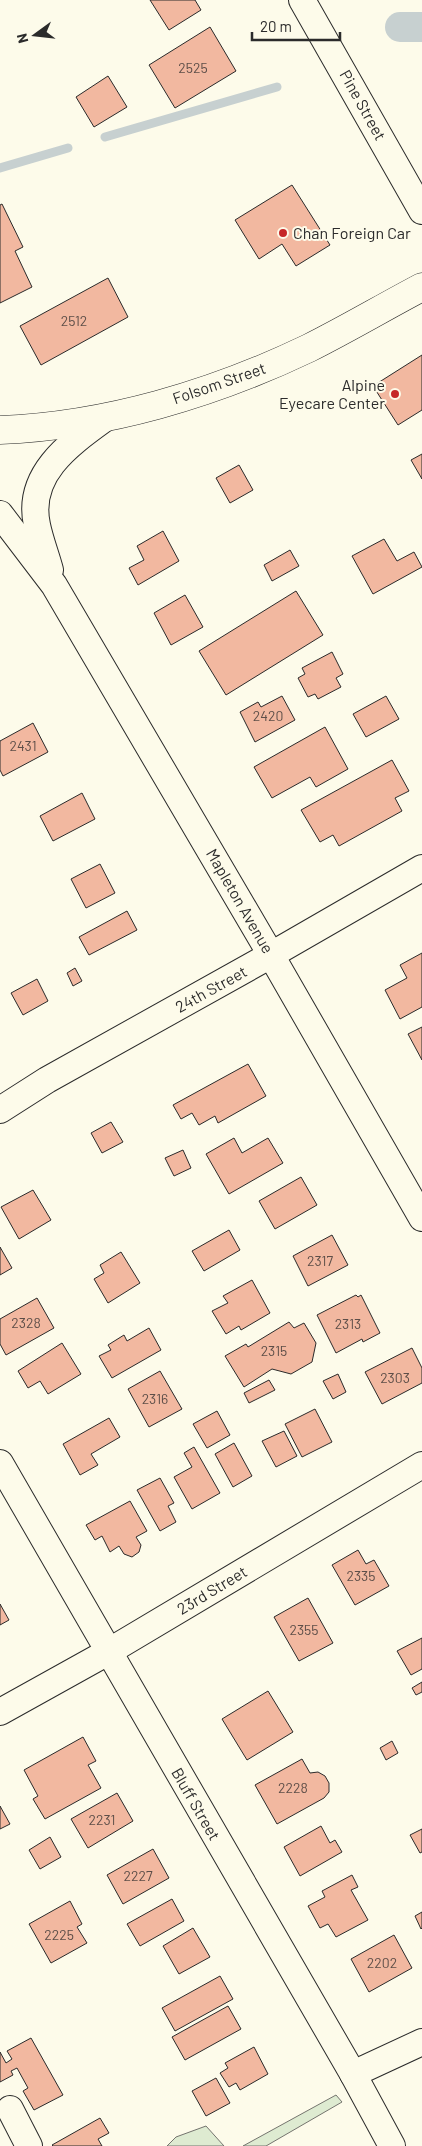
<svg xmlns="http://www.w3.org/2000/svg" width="422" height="2146" viewBox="0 0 422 2146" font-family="Barlow,sans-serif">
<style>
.green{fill:#deebd1;stroke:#74746e}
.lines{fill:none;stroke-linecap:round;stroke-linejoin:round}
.stream{stroke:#c7d0d0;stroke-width:9}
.canal{stroke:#c7d0d0;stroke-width:30}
.building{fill:#f2b8a0;stroke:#2b2b2b}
.street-casing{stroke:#2b2b2b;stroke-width:28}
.secondary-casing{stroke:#2b2b2b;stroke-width:29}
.street{stroke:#fdfbea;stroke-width:26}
.secondary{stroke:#fdfbea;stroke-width:28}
.poi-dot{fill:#c62828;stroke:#fdfbea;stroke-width:2}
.labels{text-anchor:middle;stroke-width:4;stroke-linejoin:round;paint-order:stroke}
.number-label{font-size:14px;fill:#5d4e48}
.street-label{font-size:16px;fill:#2b2b2b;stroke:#fdfbea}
.poi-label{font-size:16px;fill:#2b2b2b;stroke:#fdfbea;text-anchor:start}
</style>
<rect width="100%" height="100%" fill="#fdfbea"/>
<g class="green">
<polygon points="336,2095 342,2102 266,2146 243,2146"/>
<polygon points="206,2126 224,2146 167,2146 176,2137"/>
</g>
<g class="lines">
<g class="stream">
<polyline points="105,137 277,87"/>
<polyline points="0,168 68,148"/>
</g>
<polyline class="canal" points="400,27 422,27"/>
</g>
<g class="building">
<polygon points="150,0 195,0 201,10 169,30"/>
<polygon points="210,27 236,71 175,108 149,65"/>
<polygon points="108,76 127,107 94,127 76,97"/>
<polygon points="292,185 330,245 296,266 282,244 259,259 235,220"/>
<polygon points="2,204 23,247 15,251 32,287 0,303 0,205"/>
<polygon points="108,278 128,317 41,365 20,326"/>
<polygon points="422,355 422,410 398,425 373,386"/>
<polygon points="422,454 422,479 411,460"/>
<polygon points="239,465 253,490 230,503 216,478"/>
<polygon points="163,531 179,561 138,585 129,568 144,560 137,546"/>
<polygon points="384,539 397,561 414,552 422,567 373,594 352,556"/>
<polygon points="290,550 299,566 272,581 264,565"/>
<polygon points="296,591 323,635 226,695 199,651"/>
<polygon points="185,595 203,627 171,645 154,613"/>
<polygon points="332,652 343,674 336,678 341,687 318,699 315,694 308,697 298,678 305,674 302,668"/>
<polygon points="282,696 295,720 255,742 240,712 258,702 261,707"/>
<polygon points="386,696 399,719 366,737 353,714"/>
<polygon points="33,723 48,752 3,776 0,770 0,741"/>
<polygon points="325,727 348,769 316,787 310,777 272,798 254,767"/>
<polygon points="392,760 409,791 395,798 402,811 339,846 333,835 320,842 301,810"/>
<polygon points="82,793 95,819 53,841 40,816"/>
<polygon points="100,864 115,893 86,908 71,879"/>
<polygon points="127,911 137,930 89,955 79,937"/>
<polygon points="422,953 422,1007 400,1019 385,990 407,978 400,965"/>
<polygon points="75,968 82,981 73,986 67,973"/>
<polygon points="37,979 48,1001 23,1015 11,993"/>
<polygon points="422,1027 422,1060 408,1034"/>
<polygon points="248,1064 266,1096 218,1123 215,1116 199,1125 192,1113 181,1119 173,1105"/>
<polygon points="111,1122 123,1142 102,1153 91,1133"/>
<polygon points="234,1138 242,1153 268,1138 283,1163 229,1194 206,1154"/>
<polygon points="183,1150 191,1168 174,1176 165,1158"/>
<polygon points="301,1177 317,1205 275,1229 259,1201"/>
<polygon points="33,1190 51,1220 19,1239 1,1207"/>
<polygon points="229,1230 240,1250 204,1271 192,1251"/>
<polygon points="332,1235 348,1265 308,1286 293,1256"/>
<polygon points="0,1247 12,1268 0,1275"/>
<polygon points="121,1252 140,1283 108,1303 94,1279 104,1273 100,1265"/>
<polygon points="252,1280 270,1313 241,1330 239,1326 226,1334 212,1311 228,1303 223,1296"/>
<polygon points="356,1295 358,1297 361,1295 380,1333 363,1342 362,1339 336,1353 317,1315"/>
<polygon points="37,1298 54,1328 6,1355 0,1344 0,1319"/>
<polygon points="289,1322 294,1328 304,1323 316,1343 312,1362 291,1374 272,1369 244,1387 225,1356 246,1344 248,1347"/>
<polygon points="149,1328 161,1350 112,1378 99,1356 111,1350 108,1345 124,1335 127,1341"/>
<polygon points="62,1343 81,1374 48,1394 40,1381 28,1388 18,1371"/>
<polygon points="412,1348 422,1368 422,1383 382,1404 365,1372"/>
<polygon points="160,1371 182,1409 149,1427 128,1389"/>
<polygon points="338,1374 346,1392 333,1399 323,1381"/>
<polygon points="269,1380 275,1390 249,1403 244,1393"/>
<polygon points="315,1409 332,1442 302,1457 285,1424"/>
<polygon points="217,1411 230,1435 207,1448 193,1424"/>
<polygon points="109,1418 120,1437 91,1454 98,1465 80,1475 63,1444"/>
<polygon points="284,1431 297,1456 276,1467 262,1441"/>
<polygon points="234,1443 252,1476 233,1487 215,1454"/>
<polygon points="194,1447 220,1493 192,1509 174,1477 192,1467 184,1453"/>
<polygon points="160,1478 174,1503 168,1506 176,1522 160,1531 137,1490"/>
<polygon points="130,1501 147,1531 136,1537 141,1545 139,1552 132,1557 124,1554 119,1546 110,1552 102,1536 95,1540 86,1525"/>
<polygon points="358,1550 366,1564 374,1560 389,1586 355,1605 332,1565"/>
<polygon points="308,1598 333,1643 299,1661 274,1617"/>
<polygon points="0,1604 9,1620 0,1625"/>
<polygon points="422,1638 422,1669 411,1675 397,1651"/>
<polygon points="422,1682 422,1692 416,1695 412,1688"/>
<polygon points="268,1691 293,1732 247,1760 222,1719"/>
<polygon points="83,1737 96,1761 88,1765 101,1788 45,1819 33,1799 38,1796 24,1770"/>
<polygon points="392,1741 398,1753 386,1760 380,1748"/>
<polygon points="302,1759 310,1773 318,1772 325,1776 329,1783 329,1792 324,1798 277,1824 255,1785"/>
<polygon points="117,1793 133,1821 88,1848 71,1819"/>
<polygon points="0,1806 10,1824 0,1829"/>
<polygon points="321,1826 330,1843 335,1840 342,1852 300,1876 284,1847"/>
<polygon points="422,1829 422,1852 420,1853 410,1835"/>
<polygon points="50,1837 61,1857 40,1869 29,1850"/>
<polygon points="153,1849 169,1878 123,1904 107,1875"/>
<polygon points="352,1875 358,1887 351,1890 368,1920 336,1937 328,1924 320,1928 308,1906 325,1897 322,1891"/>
<polygon points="172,1899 184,1921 140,1946 127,1924"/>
<polygon points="70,1901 82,1924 77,1927 87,1943 51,1963 29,1924"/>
<polygon points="422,1912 422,1928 421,1929 415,1916"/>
<polygon points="193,1928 210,1957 179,1974 163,1946"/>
<polygon points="394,1935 412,1968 369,1992 351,1959"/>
<polygon points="220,1976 233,1999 175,2031 162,2008"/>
<polygon points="228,2006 241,2029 185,2060 172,2037"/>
<polygon points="31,2038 63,2095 34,2110 23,2091 28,2088 17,2068 11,2071 13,2075 0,2082 0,2052 6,2063 12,2059 7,2051"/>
<polygon points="254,2047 268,2074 240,2090 236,2083 229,2087 220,2073 228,2068 225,2063"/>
<polygon points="216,2078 230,2103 206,2116 192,2091"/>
<polygon points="100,2118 109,2133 98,2139 102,2146 53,2146 52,2145"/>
</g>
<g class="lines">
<g class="street-casing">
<g id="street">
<polyline points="302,0 422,211"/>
<polyline points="0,514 54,585 271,955 422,1218"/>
<path d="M50,570C46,555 40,540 37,525C26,475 68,445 104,419"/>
<polyline points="0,1110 47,1080 271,955 422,868"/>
<polyline points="0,1463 353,2074 392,2146"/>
<polyline points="0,1712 108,1652 422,1465"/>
<polyline points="353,2074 422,2042"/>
<polyline points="10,2109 29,2146"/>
</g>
</g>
<g class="secondary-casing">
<path id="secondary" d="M0,430C106,426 213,394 309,348C347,329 384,307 422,287"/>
</g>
<use href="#street" class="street"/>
<use href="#secondary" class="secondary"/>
</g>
<g class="poi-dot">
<circle cx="283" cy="233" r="5"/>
<circle cx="395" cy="394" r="5"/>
</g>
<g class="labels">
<g class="number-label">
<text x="193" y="73">2525</text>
<text x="74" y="326">2512</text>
<text x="268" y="721">2420</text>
<text x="23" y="751">2431</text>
<text x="320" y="1266">2317</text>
<text x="26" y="1328">2328</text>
<text x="348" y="1329">2313</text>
<text x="274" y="1356">2315</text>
<text x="395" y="1383">2303</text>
<text x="155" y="1404">2316</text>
<text x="361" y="1581">2335</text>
<text x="304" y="1635">2355</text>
<text x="293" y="1793">2228</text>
<text x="102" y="1825">2231</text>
<text x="138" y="1881">2227</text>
<text x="59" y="1940">2225</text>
<text x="382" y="1968">2202</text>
</g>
<g class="street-label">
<text transform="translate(363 105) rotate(61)" y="6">Pine Street</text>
<text transform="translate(219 383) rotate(-19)" y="6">Folsom Street</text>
<text transform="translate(240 901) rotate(60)" y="6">Mapleton Avenue</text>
<text transform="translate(211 989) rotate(-29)" y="6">24th Street</text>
<text transform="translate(212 1590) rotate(-31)" y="6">23rd Street</text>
<text transform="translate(196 1804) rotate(60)" y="6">Bluff Street</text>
</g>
<g class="poi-label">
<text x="293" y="239">Chan Foreign Car</text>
<text x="385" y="391" text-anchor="end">Alpine<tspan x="385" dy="18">Eyecare Center</tspan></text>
</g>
</g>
<g transform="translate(35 35) rotate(255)" stroke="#fdfbea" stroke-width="4" paint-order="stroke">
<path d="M0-4L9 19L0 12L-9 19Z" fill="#2b2b2b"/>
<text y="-8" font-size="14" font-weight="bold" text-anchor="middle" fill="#2b2b2b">N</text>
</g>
<path d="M252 32v8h88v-8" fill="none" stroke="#2b2b2b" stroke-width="2.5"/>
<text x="260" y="32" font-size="15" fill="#2b2b2b" stroke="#fdfbea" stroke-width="4" paint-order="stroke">20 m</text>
</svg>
